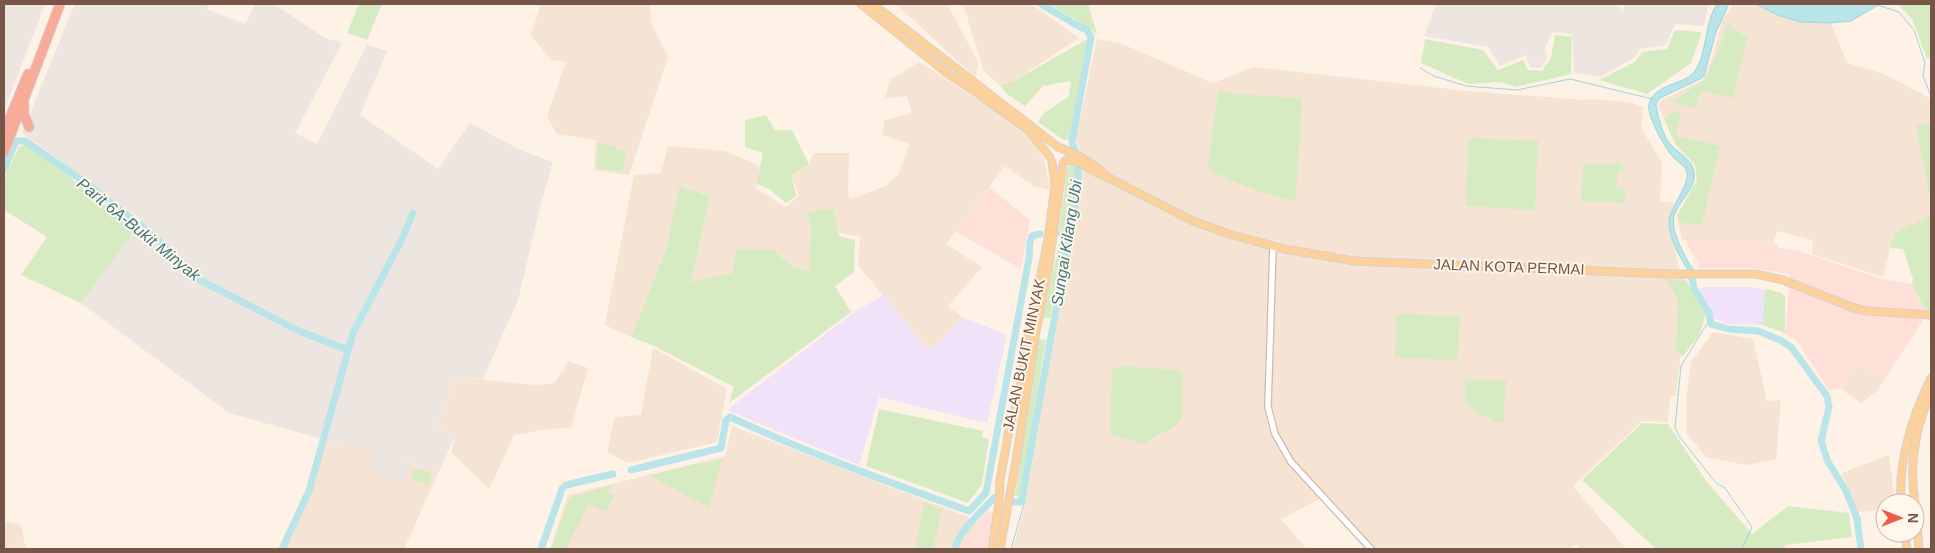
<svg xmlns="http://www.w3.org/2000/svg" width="1935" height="553" viewBox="0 0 1935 553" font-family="Arial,sans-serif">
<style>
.residential{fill:#f5e3d3}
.commercial{fill:#fee0d8}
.industrial{fill:#ede5df}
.education{fill:#efe2f9}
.green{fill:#d7ebc3}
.water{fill:#b9e5e8;stroke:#9ed5da}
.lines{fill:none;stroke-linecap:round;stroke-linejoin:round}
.stream{stroke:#9ed5da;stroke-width:1}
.river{stroke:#b9e5e8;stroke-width:7}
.minor-casing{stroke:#d1baad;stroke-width:8}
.major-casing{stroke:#d9d0cc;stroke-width:9}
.highway-casing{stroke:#d9d0cc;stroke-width:11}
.minor{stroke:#fff;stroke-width:5.5}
.major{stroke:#fdd19c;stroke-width:7}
.highway{stroke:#f9ab9a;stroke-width:9}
.labels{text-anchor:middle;stroke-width:4;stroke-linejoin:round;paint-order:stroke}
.street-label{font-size:15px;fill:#775649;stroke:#fff6ec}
.water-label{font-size:16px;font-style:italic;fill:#3c787d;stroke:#fff6ec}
</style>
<rect width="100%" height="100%" fill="#fdf2e5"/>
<g class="residential">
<polygon points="541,4 650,4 651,23 668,57 629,175 594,170 596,140 557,134 547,116 566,62 551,60 531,35"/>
<polygon points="896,4 947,4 978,62 976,78"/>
<polygon points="963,4 1031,4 1079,38 1011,83 1000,85 984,71"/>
<polygon points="1733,4 1756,4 1777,15 1801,22 1831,23 1847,63 1884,74 1931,99 1931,123 1916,126 1931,205 1931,215 1894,233 1883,277 1812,254 1813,240 1777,231 1773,244 1759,241 1682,240 1677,216 1697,180 1696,166 1676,145 1657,104 1660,101 1703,80 1713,56 1722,21"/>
<polygon points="1097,39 1120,43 1213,83 1253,67 1467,91 1585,100 1591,99 1629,102 1643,107 1641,128 1662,162 1660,201 1674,203 1668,223 1680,270 1706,314 1699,335 1683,356 1681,354 1676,396 1670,396 1668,422 1642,421 1573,486 1626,549 1581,549 1576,544 1570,549 1375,549 1327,495 1281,519 1307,549 1013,549 1025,505 1075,217 1083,167 1076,139"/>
<polygon points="919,62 994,110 1029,138 1044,159 1050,190 1033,186 1005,166 946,244 982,267 948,306 962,317 943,339 928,351 858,265 860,237 839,233 834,208 807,212 811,228 809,271 794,267 773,250 736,249 732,273 691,283 710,197 681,185 666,249 631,337 605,325 634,175 661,173 668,146 725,151 759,166 756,188 785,207 799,196 792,175 809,164 814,153 849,153 848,196 851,199 886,186 898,175 910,144 882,135 885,120 912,113 907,96 885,98 890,80"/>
<polygon points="1713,332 1753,339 1767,401 1781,400 1776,459 1746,465 1706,457 1687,434 1686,400 1691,362"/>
<polygon points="653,348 727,389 717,442 628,463 607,452 615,417 641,415"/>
<polygon points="568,361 588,368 571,428 548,429 514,435 489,489 451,452 456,435 437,427 455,377 536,385 555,383 561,372 564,371"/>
<polygon points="1861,364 1885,379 1877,391 1861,403 1841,389 1856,365"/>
<polygon points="732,426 978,521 986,511 993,512 987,549 550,549 568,495 725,456"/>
<polygon points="326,440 439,471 404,549 285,549 311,492"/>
<polygon points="1889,455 1895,503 1885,503 1885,509 1858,512 1842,473"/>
<polygon points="4,521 21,525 26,549 4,549"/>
</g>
<g class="commercial">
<polygon points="989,187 1030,220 1021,269 955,231"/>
<polygon points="1686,240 1759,241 1778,245 1777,248 1796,250 1882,279 1912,284 1926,312 1921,323 1885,379 1861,364 1856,365 1841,388 1829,390 1797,341 1785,333 1790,275 1779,272 1751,268 1699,268 1699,263 1693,256"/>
<polygon points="986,511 993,512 987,549 961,549 962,545"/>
</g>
<g class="industrial">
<polygon points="4,4 45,4 4,111"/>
<polygon points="75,4 209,4 206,9 245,24 255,4 274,4 325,38 342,43 295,133 317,144 367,45 387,51 360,115 438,169 470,123 520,150 553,162 541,203 518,300 483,379 455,377 437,427 456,435 439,471 399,460 410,464 404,482 372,473 376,454 229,413 81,303 142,220 22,133"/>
<polygon points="1436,4 1617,4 1623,12 1625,4 1708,5 1704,26 1675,24 1666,45 1640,49 1635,57 1601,77 1574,73 1573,34 1553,32 1545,47 1547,59 1540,68 1530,67 1526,55 1500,66 1488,47 1424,36"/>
</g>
<g class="education">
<polygon points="1702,287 1750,287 1782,293 1785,298 1785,333 1763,325 1728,324 1713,318 1712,313 1698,290 1702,288"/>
<polygon points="884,295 928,351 943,339 962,317 1007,335 987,423 879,397 859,465 727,410 854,312"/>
</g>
<g class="green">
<polygon points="359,4 382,4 367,40 347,33"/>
<polygon points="1049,4 1088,4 1097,34 1086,26"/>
<polygon points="1898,4 1931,4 1931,56 1927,59 1912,19"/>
<polygon points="1727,23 1747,38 1733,99 1701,90 1696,108 1672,102 1705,79 1722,41"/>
<polygon points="1675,30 1702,32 1691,63 1647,94 1599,80 1635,62 1642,52 1667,49"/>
<polygon points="1555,35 1572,37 1571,74 1516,87 1500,82 1468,84 1421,63 1425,39 1483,50 1498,70 1523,60 1528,70 1542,71 1551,58"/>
<polygon points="1087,39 1069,140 1064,140 1038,122 1044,113 1069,96 1071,81 1043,86 1025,106 1007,94 1000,85 1011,83"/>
<polygon points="1218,92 1302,99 1296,198 1292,201 1254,190 1210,171 1208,166"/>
<polygon points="1674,111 1681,114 1676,134 1679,136 1720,146 1702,224 1690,225 1681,222 1677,216 1697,180 1695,165 1676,145 1664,119"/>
<polygon points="766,115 775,130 792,130 809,164 792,175 796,196 786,203 769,189 756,184 763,153 745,147 745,120"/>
<polygon points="1931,123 1931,205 1916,126"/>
<polygon points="1469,138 1538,141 1535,210 1465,206"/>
<polygon points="599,142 624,151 627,154 623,169 619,171 596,169"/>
<polygon points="27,144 136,229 81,303 21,275 47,237 4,210 4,179 19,147"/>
<polygon points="1585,163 1621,164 1625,171 1618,171 1617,187 1625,188 1625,201 1623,203 1581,201 1583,165"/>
<polygon points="1070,164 1074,165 1077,173 1066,231 1059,230 1066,177 1067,168"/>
<polygon points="680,185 710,197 691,282 732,273 736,249 773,250 794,267 809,271 811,228 807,212 834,208 839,236 855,240 854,272 835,286 851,312 729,403 734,387 654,346 631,337 666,249"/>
<polygon points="1931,215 1931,312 1926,312 1912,284 1913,279 1903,249 1890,248 1894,233"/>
<polygon points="1060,238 1065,238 1050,318 1043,318"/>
<polygon points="1666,279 1686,281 1706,314 1699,335 1683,356 1676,352 1678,300"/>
<polygon points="1765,289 1782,293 1785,298 1785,333 1763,325"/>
<polygon points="1396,314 1460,316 1458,360 1395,358"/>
<polygon points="1039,339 1046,340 1020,497 1015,496"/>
<polygon points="1121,366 1176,370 1183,373 1182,416 1178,424 1143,444 1110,433 1112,369"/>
<polygon points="1465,379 1506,381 1503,422 1495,422 1486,414 1482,418 1465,400"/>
<polygon points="879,409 983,431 982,437 989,439 982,484 968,503 866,466"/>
<polygon points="1642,423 1668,424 1706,481 1752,534 1788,506 1849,513 1852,537 1785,545 1785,549 1656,549 1582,480"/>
<polygon points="722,459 709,508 649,475"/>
<polygon points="415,468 432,473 429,485 411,479"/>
<polygon points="612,485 607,492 614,496 606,512 589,504 566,549 551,549 570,497"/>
<polygon points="924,502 942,510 933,549 915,549"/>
</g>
<g class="water">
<path d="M1717,4H1729L1716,32L1704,76L1700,79L1660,98L1656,103C1656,111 1663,133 1667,140C1674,151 1692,158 1694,172C1697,189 1677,202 1674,217C1670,231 1686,259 1694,271L1688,270C1680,258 1668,236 1669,221C1670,206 1694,181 1685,168C1683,164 1677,162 1674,158C1666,150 1646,115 1649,104C1655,83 1682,86 1694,72C1707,57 1704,23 1717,4Z"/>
<polygon points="1756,4 1880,4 1851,21 1831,23 1801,22 1777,15"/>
</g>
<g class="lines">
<g class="stream">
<polyline points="1877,5 1899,12 1914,30 1925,63 1923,76 1931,96"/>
<polyline points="1420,68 1434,76 1466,86 1517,90 1570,79 1652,99"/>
<polyline points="1710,319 1681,366 1675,427 1679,436 1716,483 1725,488 1752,527 1742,549"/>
<polyline points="1011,549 1024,504 1022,502"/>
</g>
<g class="river">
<polyline points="4,170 16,141 25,141 93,188 132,219 155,237 194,277 299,331 348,350"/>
<polyline points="1061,234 1069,235"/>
<polyline points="1690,269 1694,288 1709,313 1711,324 1728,329 1758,331 1780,340 1791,347 1827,396 1829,407 1821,441 1828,462 1845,489 1857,518 1861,549"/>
<path d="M631,470L721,448L726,420L730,417C808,453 888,482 969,511L986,493L1029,258L1030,242L1032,236L1040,234"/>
<path d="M1014,502H1022L1024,488L1078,186C1079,170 1078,157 1072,142L1091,37L1087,30L1073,23L1041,4"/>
<polyline points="282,549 309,491 353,333 402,239 413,213"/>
<polyline points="541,549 562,489 566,485 613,474"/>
<path d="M955,549C958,532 982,511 994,498"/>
</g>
<g class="minor-casing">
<polyline id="minor" points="1273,247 1268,407 1275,434 1291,462 1371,549"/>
</g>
<g class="major-casing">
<g id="major">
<polyline points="861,4 948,74 977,93 1028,130 1050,157"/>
<polyline points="873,4 1058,147"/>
<path d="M1061,148C1078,155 1094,163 1107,177"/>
<path d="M1066,160C1083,160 1092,173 1107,177L1193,221L1229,234L1284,249L1354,261L1668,274H1756L1783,280L1854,308L1867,311L1931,315"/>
<path d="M1901,503C1898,462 1913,414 1931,378"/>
<path d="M1915,503C1909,464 1915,428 1931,393"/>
<polyline points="1915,503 1919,549"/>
<polyline points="1905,533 1907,549"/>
<polyline points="992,549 999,503 1000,480 1009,430 1018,398 1032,319 1048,239 1055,185 1052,162"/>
<polyline points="1000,549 1017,455 1036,332 1048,271 1063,163"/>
</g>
</g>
<g class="highway-casing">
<g id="highway">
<polyline points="24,104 24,114 29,127"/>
<polyline points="4,132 28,74"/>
<polyline points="4,152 60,4"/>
</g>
</g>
<use href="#minor" class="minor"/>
<use href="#major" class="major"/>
<use href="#highway" class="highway"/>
</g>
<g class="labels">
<g class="street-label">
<text transform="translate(1509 267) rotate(2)" y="5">JALAN KOTA PERMAI</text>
<text transform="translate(1024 355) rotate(-78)" y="5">JALAN BUKIT MINYAK</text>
</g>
<g class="water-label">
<text transform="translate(139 229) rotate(39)" y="6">Parit 6A-Bukit Minyak</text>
<text transform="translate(1066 243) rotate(-81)" y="6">Sungai Kilang Ubi</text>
</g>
</g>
<rect width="1935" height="553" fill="none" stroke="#775649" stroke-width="10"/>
<g transform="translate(1900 518) rotate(90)"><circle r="24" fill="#fff6ec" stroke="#c9b6ab"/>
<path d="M0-4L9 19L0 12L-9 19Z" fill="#eb5d46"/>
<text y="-8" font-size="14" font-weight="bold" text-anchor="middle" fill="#775649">N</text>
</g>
</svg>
